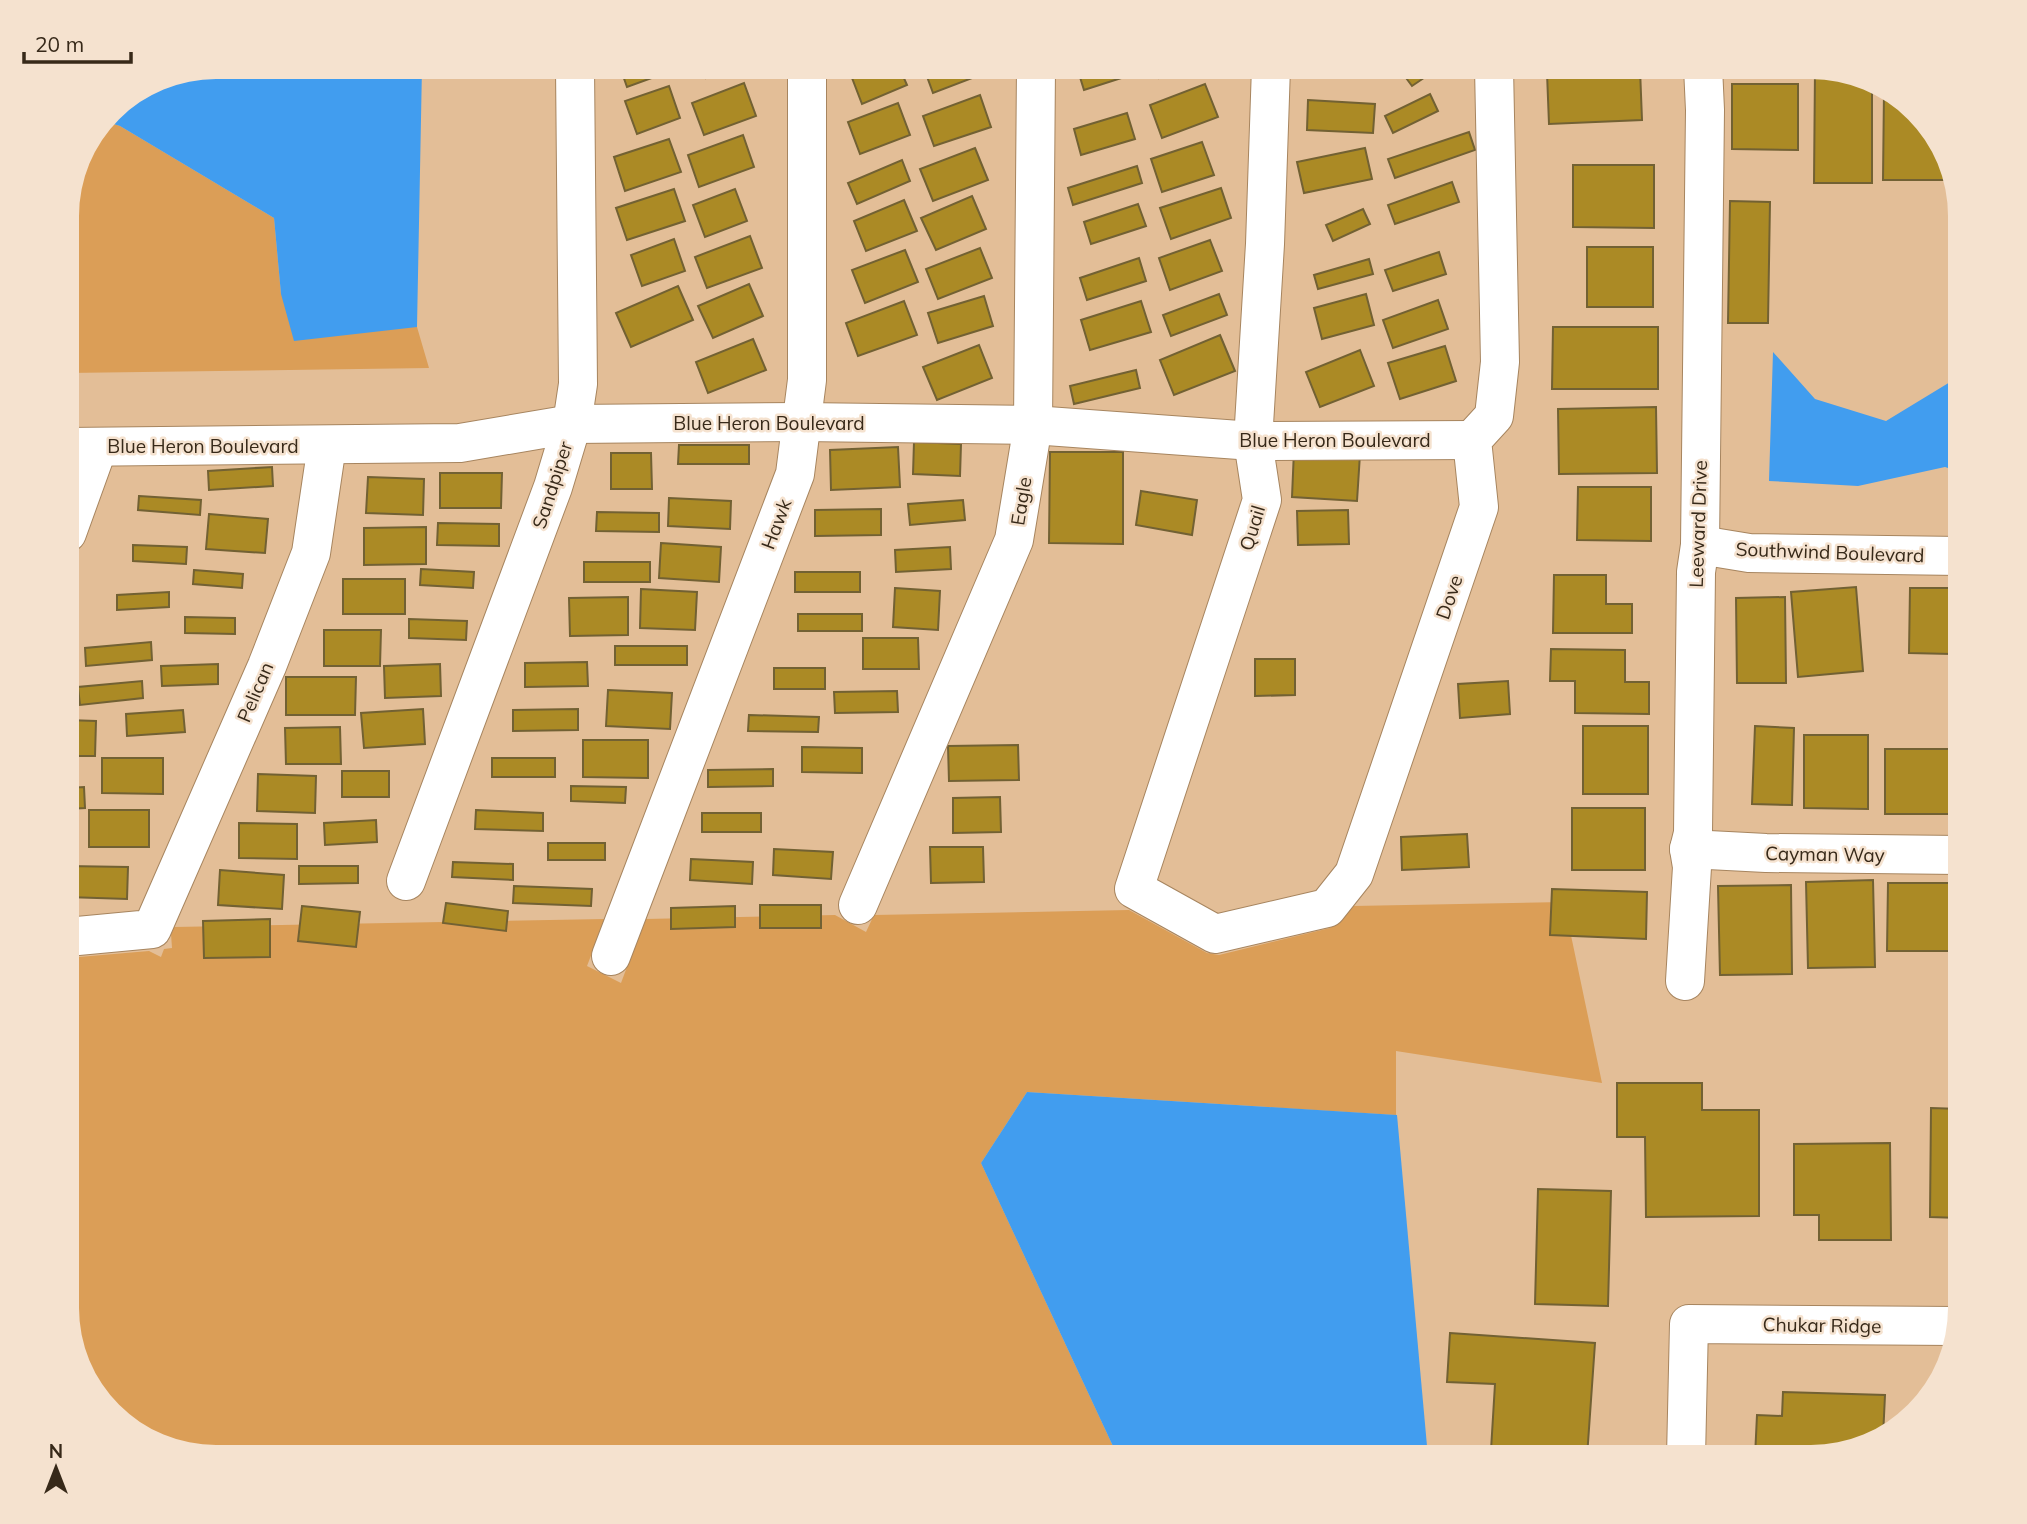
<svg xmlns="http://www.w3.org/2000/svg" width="2027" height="1524" viewBox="0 0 2027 1524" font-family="Mulish,sans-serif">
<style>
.green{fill:#db9e57}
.water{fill:#419def}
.building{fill:#ab8a25;stroke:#726133;stroke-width:2}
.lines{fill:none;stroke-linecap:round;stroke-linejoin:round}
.minor-casing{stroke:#a7855f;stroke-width:40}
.minor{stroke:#fff;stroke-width:38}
.labels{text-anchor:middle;stroke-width:5;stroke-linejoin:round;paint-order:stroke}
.street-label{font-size:19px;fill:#372919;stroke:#f5e2cf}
</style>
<rect width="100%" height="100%" fill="#e3be97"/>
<g class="green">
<polygon points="104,121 120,126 274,218 281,294 417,327 429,368 67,373 67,205 82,149"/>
<polygon points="1564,902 1602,1083 1396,1051 1396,1115 1027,1092 981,1163 1118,1457 215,1457 124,1426 82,1375 67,1318 67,958 149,951 161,957 164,949 172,948 171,934 174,927 605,919 587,966 621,983 645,919 835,915 866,932 874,915 1129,910 1207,953 1219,955 1330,928 1353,906"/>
</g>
<g class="water">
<path d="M215,67H422L417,327L294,341L281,294L274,218L120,126L104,121C134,82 169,76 215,67Z"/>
<polygon points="1773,352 1815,399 1886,421 1960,376 1960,472 1945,467 1858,486 1769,481"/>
<polygon points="1027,1092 1397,1115 1428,1457 1118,1457 981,1163"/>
</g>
<g class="building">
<polygon points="620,67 678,67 679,68 627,87"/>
<polygon points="703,67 747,67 706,78"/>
<polygon points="857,67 899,67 907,85 862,104 849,70"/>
<polygon points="936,67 986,67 988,72 933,93 925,71"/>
<polygon points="1103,67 1139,67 1140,72 1084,90 1079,74"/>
<polygon points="1154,67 1187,67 1159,78"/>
<polygon points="1398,67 1440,67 1412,86"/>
<polygon points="1640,69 1642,120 1549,124 1547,73"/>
<polygon points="1815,70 1872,87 1872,183 1814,183"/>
<polygon points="744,83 756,116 704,135 692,103"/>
<polygon points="1205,84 1218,117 1162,138 1150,105"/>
<polygon points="1732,84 1798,84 1798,150 1732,149"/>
<polygon points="669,86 680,118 637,134 625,101"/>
<polygon points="1884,91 1903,98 1945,149 1946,180 1883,180"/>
<polygon points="1430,94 1438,111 1393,133 1385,116"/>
<polygon points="980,95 991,127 934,146 923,116"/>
<polygon points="1308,100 1375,104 1373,133 1307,130"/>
<polygon points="898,103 910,135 860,154 848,122"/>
<polygon points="1127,113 1135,139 1081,155 1074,129"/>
<polygon points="1469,132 1475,150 1395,178 1388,159"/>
<polygon points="743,135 754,167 699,187 688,155"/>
<polygon points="669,139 681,172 625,191 614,157"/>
<polygon points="1202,142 1214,175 1162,192 1151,159"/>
<polygon points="975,148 988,180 933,201 920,169"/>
<polygon points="1365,148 1372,179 1304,193 1297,162"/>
<polygon points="902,160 910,181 857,204 848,183"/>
<polygon points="1573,165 1654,165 1654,228 1573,227"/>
<polygon points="1137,166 1142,183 1073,205 1068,188"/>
<polygon points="1452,182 1459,202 1395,224 1388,205"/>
<polygon points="1221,188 1231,218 1171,239 1160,208"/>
<polygon points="674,189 685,221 627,240 616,208"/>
<polygon points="735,189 747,221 705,237 693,205"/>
<polygon points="972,196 986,229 936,250 921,218"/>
<polygon points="904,200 917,231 866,251 854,221"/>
<polygon points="1730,201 1770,202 1768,323 1728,323"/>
<polygon points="1138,204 1146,226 1091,244 1084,222"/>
<polygon points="1363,209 1370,224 1333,241 1326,225"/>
<polygon points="750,236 762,268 707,288 695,257"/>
<polygon points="674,239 685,271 642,286 631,255"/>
<polygon points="1210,240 1222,271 1170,290 1159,258"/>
<rect x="1587" y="247" width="66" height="60"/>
<polygon points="980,248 992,278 938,299 926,269"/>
<polygon points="905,250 918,282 865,303 852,270"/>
<polygon points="1439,252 1446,274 1393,291 1385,270"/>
<polygon points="1139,258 1146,281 1087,300 1080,278"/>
<polygon points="1369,259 1373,274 1318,289 1314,275"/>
<polygon points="749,284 763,316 713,338 698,306"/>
<polygon points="678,286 693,320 631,347 616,313"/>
<polygon points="1219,294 1227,315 1171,336 1163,315"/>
<polygon points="1366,294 1374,325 1322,339 1314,308"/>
<polygon points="984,296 993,326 938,343 928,313"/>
<polygon points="1438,300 1448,329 1393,348 1383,320"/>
<polygon points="904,301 917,335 858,356 846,323"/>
<polygon points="1141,301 1151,332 1090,350 1081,320"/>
<polygon points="1553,327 1658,327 1658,389 1552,389"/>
<polygon points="1220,335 1235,371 1174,395 1160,360"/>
<polygon points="753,339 766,370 708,393 696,362"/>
<polygon points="979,345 992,378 937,400 923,367"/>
<polygon points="1445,346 1456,381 1400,399 1388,363"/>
<polygon points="1360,350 1374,386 1320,407 1306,372"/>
<polygon points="1136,370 1140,388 1074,404 1070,386"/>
<polygon points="1656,407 1657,473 1559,474 1558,409"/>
<polygon points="914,442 961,444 960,476 913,474"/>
<polygon points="679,445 749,445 749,464 678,464"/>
<polygon points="898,447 900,487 831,490 830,450"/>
<polygon points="1294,450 1360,454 1357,501 1292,497"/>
<polygon points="1050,452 1123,452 1123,544 1049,543"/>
<polygon points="611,453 651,453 652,489 611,489"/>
<polygon points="272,467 273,486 209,490 208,471"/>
<polygon points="440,473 502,473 501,508 440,508"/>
<polygon points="368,477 424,479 423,515 366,513"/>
<polygon points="1578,487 1651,487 1651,541 1577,540"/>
<polygon points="1141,491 1197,500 1192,535 1136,525"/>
<polygon points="139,496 201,500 200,515 138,510"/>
<polygon points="669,498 731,501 730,529 668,526"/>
<polygon points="963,500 965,520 910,525 908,504"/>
<polygon points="881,509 881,535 815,536 815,510"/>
<polygon points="1348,510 1349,544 1298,545 1297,511"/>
<polygon points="597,512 659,513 659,532 596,531"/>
<polygon points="209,514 268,519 265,553 206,549"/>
<polygon points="438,523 499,524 499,546 437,545"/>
<polygon points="426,527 426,564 364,565 364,528"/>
<polygon points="661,543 721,547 719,582 659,578"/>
<polygon points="133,545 187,547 186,564 133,561"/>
<polygon points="950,547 951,569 896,572 895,550"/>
<rect x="584" y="562" width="66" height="20"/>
<polygon points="421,569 474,572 473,588 420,585"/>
<polygon points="194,570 243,574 242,588 193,584"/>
<rect x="795" y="572" width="65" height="20"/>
<polygon points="1554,575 1606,575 1606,604 1632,604 1632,633 1553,633"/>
<rect x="343" y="579" width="62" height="35"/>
<polygon points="1856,587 1863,671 1798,677 1791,592"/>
<polygon points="895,588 940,591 938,630 893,627"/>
<polygon points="1910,588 1951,588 1951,654 1909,653"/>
<polygon points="641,589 697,592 695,630 640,628"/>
<polygon points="169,592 169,607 117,610 117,595"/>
<polygon points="628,597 628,635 570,636 569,598"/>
<polygon points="1785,597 1786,683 1737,683 1736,598"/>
<rect x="798" y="614" width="64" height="17"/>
<polygon points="185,617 235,618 235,634 185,633"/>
<polygon points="409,619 467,621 466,640 409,638"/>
<polygon points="324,630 381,630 380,666 324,666"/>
<polygon points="863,638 918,638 919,669 863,669"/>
<polygon points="151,642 152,660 86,666 85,648"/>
<rect x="615" y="646" width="72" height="19"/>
<polygon points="1551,649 1625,650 1625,682 1649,682 1649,714 1575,713 1575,681 1550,681"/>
<polygon points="1255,659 1295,659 1295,695 1255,696"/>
<polygon points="587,662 588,686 525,687 525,663"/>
<polygon points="218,664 218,684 162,686 161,666"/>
<polygon points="440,664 441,696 385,698 384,666"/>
<rect x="774" y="668" width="51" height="21"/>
<polygon points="286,677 356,677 355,715 286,715"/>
<polygon points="142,681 143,698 80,705 78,687"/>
<polygon points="1508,681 1510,714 1460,718 1458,684"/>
<polygon points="608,690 672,693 670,729 606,726"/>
<polygon points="897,691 898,712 835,713 834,692"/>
<polygon points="423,709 425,744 364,748 361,713"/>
<polygon points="578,709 578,730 513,731 513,710"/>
<polygon points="183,710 185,732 127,736 126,714"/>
<polygon points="749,715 819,717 818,732 748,731"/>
<polygon points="67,720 96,721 95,756 67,756"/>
<rect x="1583" y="726" width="65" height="68"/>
<polygon points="1755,726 1794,728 1792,805 1752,804"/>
<polygon points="340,727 341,764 286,764 285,728"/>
<polygon points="1804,735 1868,735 1868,809 1804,808"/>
<polygon points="583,740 648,740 648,778 583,777"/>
<polygon points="1018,745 1019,780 949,781 948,746"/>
<polygon points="802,747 862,748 862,773 802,772"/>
<rect x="1885" y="749" width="65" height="65"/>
<polygon points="102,758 163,758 163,794 102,793"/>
<rect x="492" y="758" width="63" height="19"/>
<polygon points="773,769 773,786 708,787 708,770"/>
<rect x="342" y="771" width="47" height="26"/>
<polygon points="258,774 316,776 315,813 257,811"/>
<polygon points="571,786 626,787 625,803 571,801"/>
<polygon points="84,787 85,808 67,809 67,788"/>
<polygon points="1000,797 1001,832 953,833 953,798"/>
<rect x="1572" y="808" width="73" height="62"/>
<rect x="89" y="810" width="60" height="37"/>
<polygon points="476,810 543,813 543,831 475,829"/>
<rect x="702" y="813" width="59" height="19"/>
<polygon points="376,820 377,842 325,845 324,823"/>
<polygon points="239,823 297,824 297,859 239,858"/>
<polygon points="1467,834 1469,867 1402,870 1401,837"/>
<rect x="548" y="843" width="57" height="17"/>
<polygon points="930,847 983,847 984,882 931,883"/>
<polygon points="774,849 833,852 831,879 773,875"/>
<polygon points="691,859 753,862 752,884 690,880"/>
<polygon points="453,862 513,864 513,880 452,877"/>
<polygon points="67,866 128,867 127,899 67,897"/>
<polygon points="299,866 358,866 358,883 299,884"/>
<polygon points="220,870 284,875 282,909 218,905"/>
<polygon points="1873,880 1875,967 1808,968 1806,882"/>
<polygon points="1888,883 1953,883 1952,951 1887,951"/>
<polygon points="1791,885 1792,974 1720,975 1718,886"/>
<polygon points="514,886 592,889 591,906 513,903"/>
<polygon points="1552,889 1647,892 1646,939 1550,935"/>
<polygon points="446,903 508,911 506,931 443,923"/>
<rect x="760" y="905" width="61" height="23"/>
<polygon points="302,906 360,912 356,947 298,941"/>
<polygon points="735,906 735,927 671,929 671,908"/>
<polygon points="270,919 270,957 204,958 203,921"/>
<polygon points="1617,1083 1702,1083 1702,1110 1759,1110 1759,1216 1646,1217 1645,1137 1617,1137"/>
<polygon points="1931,1108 1960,1109 1960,1218 1930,1217"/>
<polygon points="1890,1143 1891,1240 1819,1240 1819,1215 1794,1215 1794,1144"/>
<polygon points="1538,1189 1611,1191 1608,1306 1535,1304"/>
<polygon points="1450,1333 1595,1343 1587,1457 1443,1457 1443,1447 1491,1450 1495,1384 1447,1382"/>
<polygon points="1783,1392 1885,1395 1883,1437 1877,1442 1812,1458 1755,1457 1757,1415 1782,1416"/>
</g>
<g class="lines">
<g class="minor-casing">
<g id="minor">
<polyline points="1271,67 1265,244 1253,441 1262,500 1134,889 1215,934 1327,908 1354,874 1479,507 1472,440 1494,416 1500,362 1494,67"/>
<polyline points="67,447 460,443 572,424 802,422 1033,425 1253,441 1472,440"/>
<polyline points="67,533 98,447"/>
<polyline points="1700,545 1749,553 1960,556"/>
<polyline points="1689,849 1766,853 1960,855"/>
<polyline points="406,881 553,487 572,424 578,384 575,67"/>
<polyline points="858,905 1014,540 1033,425 1036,67"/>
<polyline points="67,937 152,929 267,666 311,553 327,445"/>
<polyline points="611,956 795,474 807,380 807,67"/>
<polyline points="1685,981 1692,867 1689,849 1693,833 1696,572 1700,545 1705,110 1703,67"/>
<polyline points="1686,1457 1689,1324 1955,1326"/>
</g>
</g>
<use href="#minor" class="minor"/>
</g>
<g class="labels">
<g class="street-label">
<text x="769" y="430">Blue Heron Boulevard</text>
<text x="1335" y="447">Blue Heron Boulevard</text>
<text x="203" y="453">Blue Heron Boulevard</text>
<text transform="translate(552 485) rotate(-72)" y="7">Sandpiper</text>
<text transform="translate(1021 501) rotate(-81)" y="7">Eagle</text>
<text transform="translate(776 524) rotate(-69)" y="7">Hawk</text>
<text transform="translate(1698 524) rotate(-88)" y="7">Leeward Drive</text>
<text transform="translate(1252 528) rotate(-73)" y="7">Quail</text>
<text transform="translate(1830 552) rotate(2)" y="7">Southwind Boulevard</text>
<text transform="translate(1449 597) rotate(-71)" y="7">Dove</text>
<text transform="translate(255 692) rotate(-67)" y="7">Pelican</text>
<text transform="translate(1825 854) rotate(1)" y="7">Cayman Way</text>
<text transform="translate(1822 1325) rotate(1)" y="7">Chukar Ridge</text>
</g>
</g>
<path d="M0 0H2027V1524H0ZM216 79H1811A137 137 0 0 1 1948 216V1308A137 137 0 0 1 1811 1445H216A137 137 0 0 1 79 1308V216A137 137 0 0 1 216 79Z" fill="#f5e2cf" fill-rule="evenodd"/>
<g transform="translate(56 1468)" stroke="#f5e2cf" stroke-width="5" paint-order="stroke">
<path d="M0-5L12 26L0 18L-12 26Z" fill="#372919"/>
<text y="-10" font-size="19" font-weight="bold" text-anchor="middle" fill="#372919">N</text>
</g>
<path d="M24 52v10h107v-10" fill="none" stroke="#372919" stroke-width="3.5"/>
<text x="35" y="52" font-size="21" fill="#372919" stroke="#f5e2cf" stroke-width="5" paint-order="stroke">20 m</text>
</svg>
